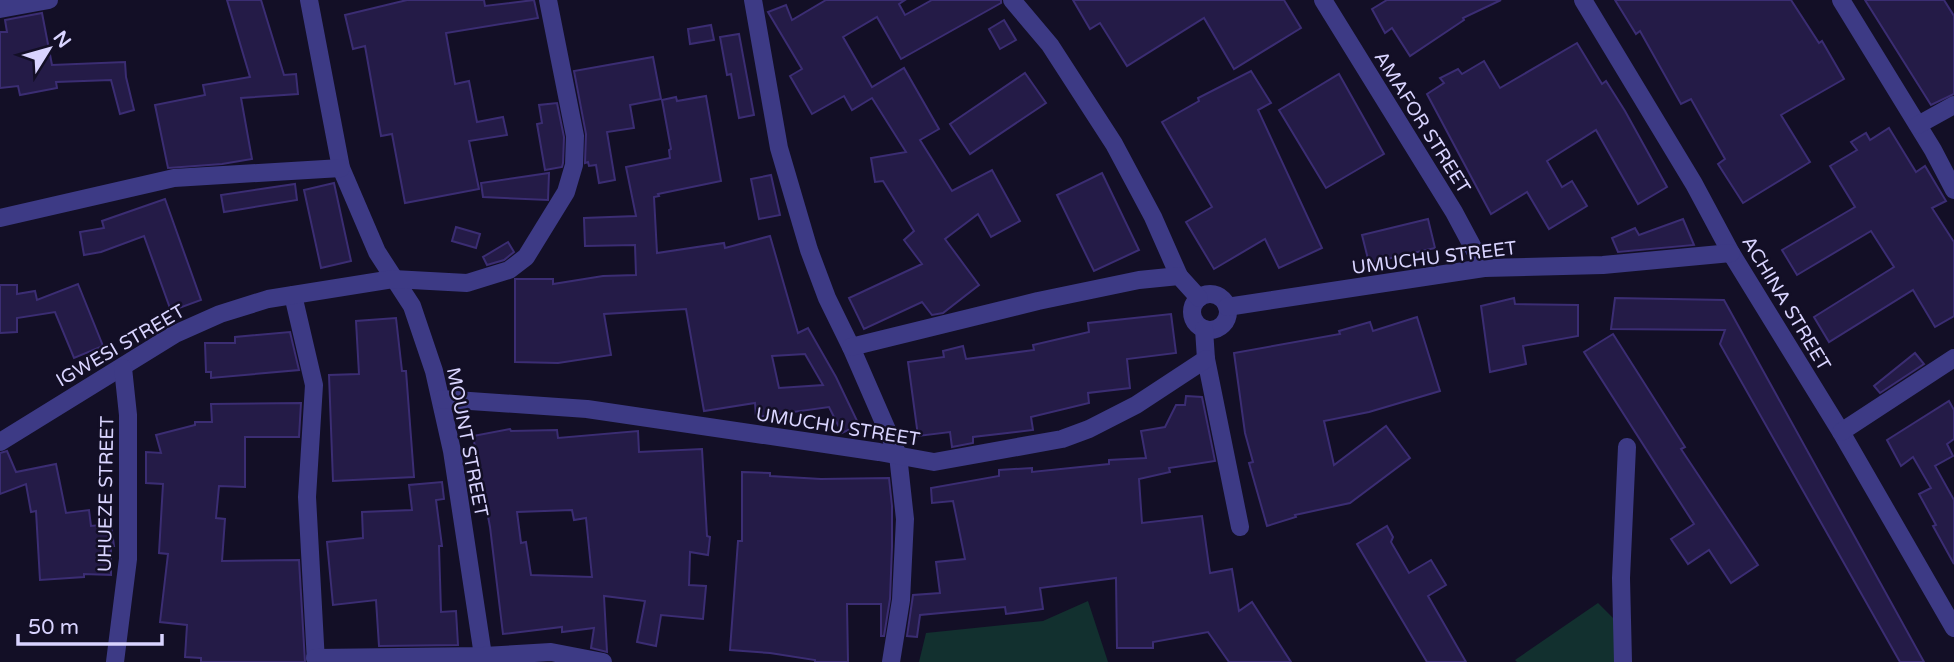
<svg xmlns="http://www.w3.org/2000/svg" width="1954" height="662" viewBox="0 0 1954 662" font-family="'Varela Round',sans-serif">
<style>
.green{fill:#12302f}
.building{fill:#241b47;stroke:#3b2d73;stroke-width:2;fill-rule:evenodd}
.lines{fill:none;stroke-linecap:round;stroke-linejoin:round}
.minor{stroke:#3d3a85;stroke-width:18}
.labels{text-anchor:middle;stroke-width:5;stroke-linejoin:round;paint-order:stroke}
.street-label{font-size:19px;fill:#d9d4ff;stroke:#130f26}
</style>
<rect width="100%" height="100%" fill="#130f26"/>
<g class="green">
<polygon points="1088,601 1108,662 919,662 926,633 1043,621"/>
<polygon points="1598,603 1616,621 1617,662 1517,662 1515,660"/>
</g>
<g class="building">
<polygon points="227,0 261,0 284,75 296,74 298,94 241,98 252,159 222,164 168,168 155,105 205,95 203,85 250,77"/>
<polygon points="407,0 484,0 485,6 534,0 538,18 446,33 455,84 469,81 477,122 503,117 507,135 469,141 479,189 405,203 392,134 381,136 365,46 353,49 345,15"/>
<polygon points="826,0 905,0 899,4 905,15 932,0 1001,0 1001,3 901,59 877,17 843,37 872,87 904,68 939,129 920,140 952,191 992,170 1020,221 991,237 978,214 945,239 979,285 943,313 932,315 922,302 864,329 849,298 922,264 904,240 914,231 883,181 875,182 871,158 906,152 872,98 852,110 844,96 812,114 790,76 802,69 768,12 786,5 792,20"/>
<polygon points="1073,0 1284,0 1301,28 1234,69 1204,18 1127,66 1100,23 1090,29"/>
<polygon points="1387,0 1501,0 1463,18 1464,20 1410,56 1392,28 1385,33 1372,9"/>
<polygon points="1615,0 1791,0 1819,43 1822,41 1844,79 1781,115 1810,162 1743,203 1718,164 1725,159 1691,99 1681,104 1640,31 1636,34"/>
<polygon points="1865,0 1944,0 1954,16 1954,94 1931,105"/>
<polygon points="42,13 52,65 125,62 126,77 134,110 120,114 111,80 56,82 57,88 20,95 18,86 0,88 0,32 7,32 5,20"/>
<polygon points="1004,20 1016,40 1000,49 989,29"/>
<polygon points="711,25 714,40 690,44 688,29"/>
<polygon points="739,34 754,115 739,118 731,74 727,75 720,37"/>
<polygon points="1577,43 1602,84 1606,81 1625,111 1667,187 1638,204 1596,130 1547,161 1562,187 1572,181 1587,206 1549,229 1527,192 1491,214 1427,94 1444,83 1440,78 1458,69 1462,74 1484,61 1500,88"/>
<polygon points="653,57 661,99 630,105 634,128 607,132 615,180 599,183 596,165 589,166 588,162 585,163 586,134 574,71"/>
<polygon points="1251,71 1271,103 1258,110 1322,248 1279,268 1265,239 1214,269 1186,222 1212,207 1162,122 1199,101 1198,98"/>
<polygon points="1025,73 1046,103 970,154 950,124"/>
<polygon points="1339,74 1384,154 1326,188 1279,110"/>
<path d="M706,96L721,181L658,194L659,196L654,197L657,253L724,243L725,248L770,236L798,333L808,328L836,377L859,425L842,433L829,407L756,417L755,403L704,411L686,309L604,314L611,355L558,363L515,362V279H553V284L603,276L636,275L635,245L585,246L584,218L636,216L626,167L670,158L669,150L671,149L662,100L676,97L677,101ZM805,354L823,385L779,388L772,356Z"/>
<polygon points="557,103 564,137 563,163 562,167 545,170 537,124 542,123 539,105"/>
<polygon points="1889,128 1916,172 1925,166 1946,201 1932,208 1954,242 1954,316 1935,327 1913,290 1829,342 1814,317 1894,267 1871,231 1797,275 1782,250 1855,207 1830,166 1857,150 1851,142 1866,133 1870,140"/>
<polygon points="549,173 548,200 483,197 481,183"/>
<polygon points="1102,173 1139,250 1094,271 1057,195"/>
<polygon points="771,175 780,215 759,219 751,179"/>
<polygon points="334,183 351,261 321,268 304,190"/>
<polygon points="295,184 297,200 224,212 221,195"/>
<polygon points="165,199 201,300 171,311 144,236 101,252 84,255 80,232 104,228 102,221"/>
<polygon points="1428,219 1435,248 1369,263 1362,235"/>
<polygon points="1683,219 1694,245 1618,252 1612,238 1635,228 1639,235"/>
<polygon points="456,227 480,234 476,248 452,241"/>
<polygon points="508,242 514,252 504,260 487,265 483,257"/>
<polygon points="78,284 103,346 74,358 55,312 17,318 17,332 0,333 0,285 17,285 17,294 35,291 37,300"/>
<polygon points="1514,298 1515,304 1578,305 1578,336 1523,346 1526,364 1490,372 1481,306"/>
<polygon points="1615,298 1724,300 1924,662 1900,662 1720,344 1725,330 1611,329"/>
<polygon points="1171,314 1176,353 1127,359 1130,388 1088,393 1089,403 1031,417 1033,430 973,437 973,443 952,447 950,432 918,436 908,362 944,357 943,351 963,346 966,359 1034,350 1033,345 1089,332 1088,323"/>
<polygon points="1417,317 1440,391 1369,412 1324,421 1334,465 1386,426 1410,458 1350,503 1295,515 1296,517 1267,526 1249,463 1253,462 1245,433 1234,353 1340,334 1339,331 1370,322 1373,331"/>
<polygon points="396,318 402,371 406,371 414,477 333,481 329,375 359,374 356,321"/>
<polygon points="290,332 299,370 211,378 211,372 206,372 205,343 235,343 235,337"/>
<polygon points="1613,334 1685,447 1681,449 1758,565 1731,583 1709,550 1688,564 1671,539 1694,524 1584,352"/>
<polygon points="1915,353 1924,364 1880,393 1874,386"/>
<polygon points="1186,396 1202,397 1215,461 1169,468 1170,472 1139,479 1142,523 1202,516 1210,573 1232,569 1239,611 1252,602 1291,662 1229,662 1208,632 1153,642 1153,648 1117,648 1116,578 1040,588 1043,609 1006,614 1005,607 920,615 917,637 907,636 913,595 940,593 936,562 965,559 953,501 932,503 931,488 999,476 999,470 1032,468 1032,472 1109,464 1109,460 1146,458 1141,431 1165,427 1176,405 1185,405"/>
<polygon points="1949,401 1954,410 1954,439 1947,444 1953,456 1935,466 1954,500 1954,564 1933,526 1936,525 1919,494 1931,488 1913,457 1901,466 1887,440"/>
<polygon points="301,403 299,437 245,437 245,487 219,486 216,518 225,519 222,561 299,560 305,662 201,662 201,658 185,657 187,625 160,622 168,554 159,553 163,484 146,483 146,452 161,453 156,435 195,425 195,422 212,422 211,404"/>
<path d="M510,429L511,431L557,430L558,438L638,431L639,452L702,449L707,536L710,537L708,555L690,552L689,585L706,586L703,619L661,615L656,646L637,642L645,601L604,596L607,652L591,648L594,628L562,632V627L503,634L490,527L473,436ZM572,510L574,520L586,518L592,577L531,575L526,542L521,543L517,512Z"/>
<polygon points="7,451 16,472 56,464 66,513 89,510 91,526 111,524 114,546 111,546 111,575 84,574 84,577 40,580 36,511 31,512 26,484 0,494 0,453"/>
<polygon points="742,472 770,473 770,476 821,479 889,478 892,506 892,547 890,599 884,636 881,636 881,604 847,604 848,662 815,662 815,660 770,653 730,650 738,541 742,541"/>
<polygon points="442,482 444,499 436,500 442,546 439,546 441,612 456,611 458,645 379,646 376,600 333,605 327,542 363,538 362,512 412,510 409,485"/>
<polygon points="1387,526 1393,537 1391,542 1409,573 1431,560 1446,585 1428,596 1466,662 1427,662 1357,544"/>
</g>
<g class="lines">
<g class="minor">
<polyline points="309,0 341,168 377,252 412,306 434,371 452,451 484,662"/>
<polyline points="753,0 779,148 809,250 827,298 851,347 898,455 905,519 901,600 891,662"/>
<polyline points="1012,0 1050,45 1114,144 1153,217 1179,276"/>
<polyline points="1323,0 1454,212 1484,268"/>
<polyline points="1583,0 1694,184 1731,253 1841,432 1954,628"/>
<polyline points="1841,0 1933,150 1954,190"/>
<polyline points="0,9 49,0"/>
<polyline points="1918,125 1954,105"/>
<polyline points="0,218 174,178 341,168"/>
<circle cx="1210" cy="312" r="18"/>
<polyline points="293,295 314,385 307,497 316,662"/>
<polyline points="1227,307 1484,268 1603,265 1731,253"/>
<polyline points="1204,329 1206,359 1240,527"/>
<polyline points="851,347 1038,301 1139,280 1179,276 1199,298"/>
<polyline points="441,399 587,409 879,452 934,462 1062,439 1089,429 1136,405 1206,359"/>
<polyline points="1841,432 1954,358"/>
<polyline points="0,442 175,334 220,314 268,299 393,279 467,283 509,270 526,257 566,192 574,165 575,136 548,0"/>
<polyline points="315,658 484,656 551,652 603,662"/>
<polyline points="115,662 128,559 128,415 123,368"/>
<polyline points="1623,662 1621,578 1627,447"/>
</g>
</g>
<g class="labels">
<g class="street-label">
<text transform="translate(1423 122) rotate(58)" y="7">AMAFOR STREET</text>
<text transform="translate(1434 257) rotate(-7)" y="7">UMUCHU STREET</text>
<text transform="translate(1787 303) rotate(59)" y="7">ACHINA STREET</text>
<text transform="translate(120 345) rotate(-30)" y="7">IGWESI STREET</text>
<text transform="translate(838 426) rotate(9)" y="7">UMUCHU STREET</text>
<text transform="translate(468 442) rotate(79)" y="7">MOUNT STREET</text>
<text transform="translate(105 494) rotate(-89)" y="7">UHUEZE STREET</text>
</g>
</g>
<g transform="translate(49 49) rotate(53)" stroke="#130f26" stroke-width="5" paint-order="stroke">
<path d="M0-5L12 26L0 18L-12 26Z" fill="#d9d4ff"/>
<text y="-10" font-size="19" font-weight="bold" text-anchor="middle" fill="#d9d4ff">N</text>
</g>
<path d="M18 634v10h144v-10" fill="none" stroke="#d9d4ff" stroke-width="3.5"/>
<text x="28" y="634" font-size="21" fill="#d9d4ff" stroke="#130f26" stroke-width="5" paint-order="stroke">50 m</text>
</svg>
